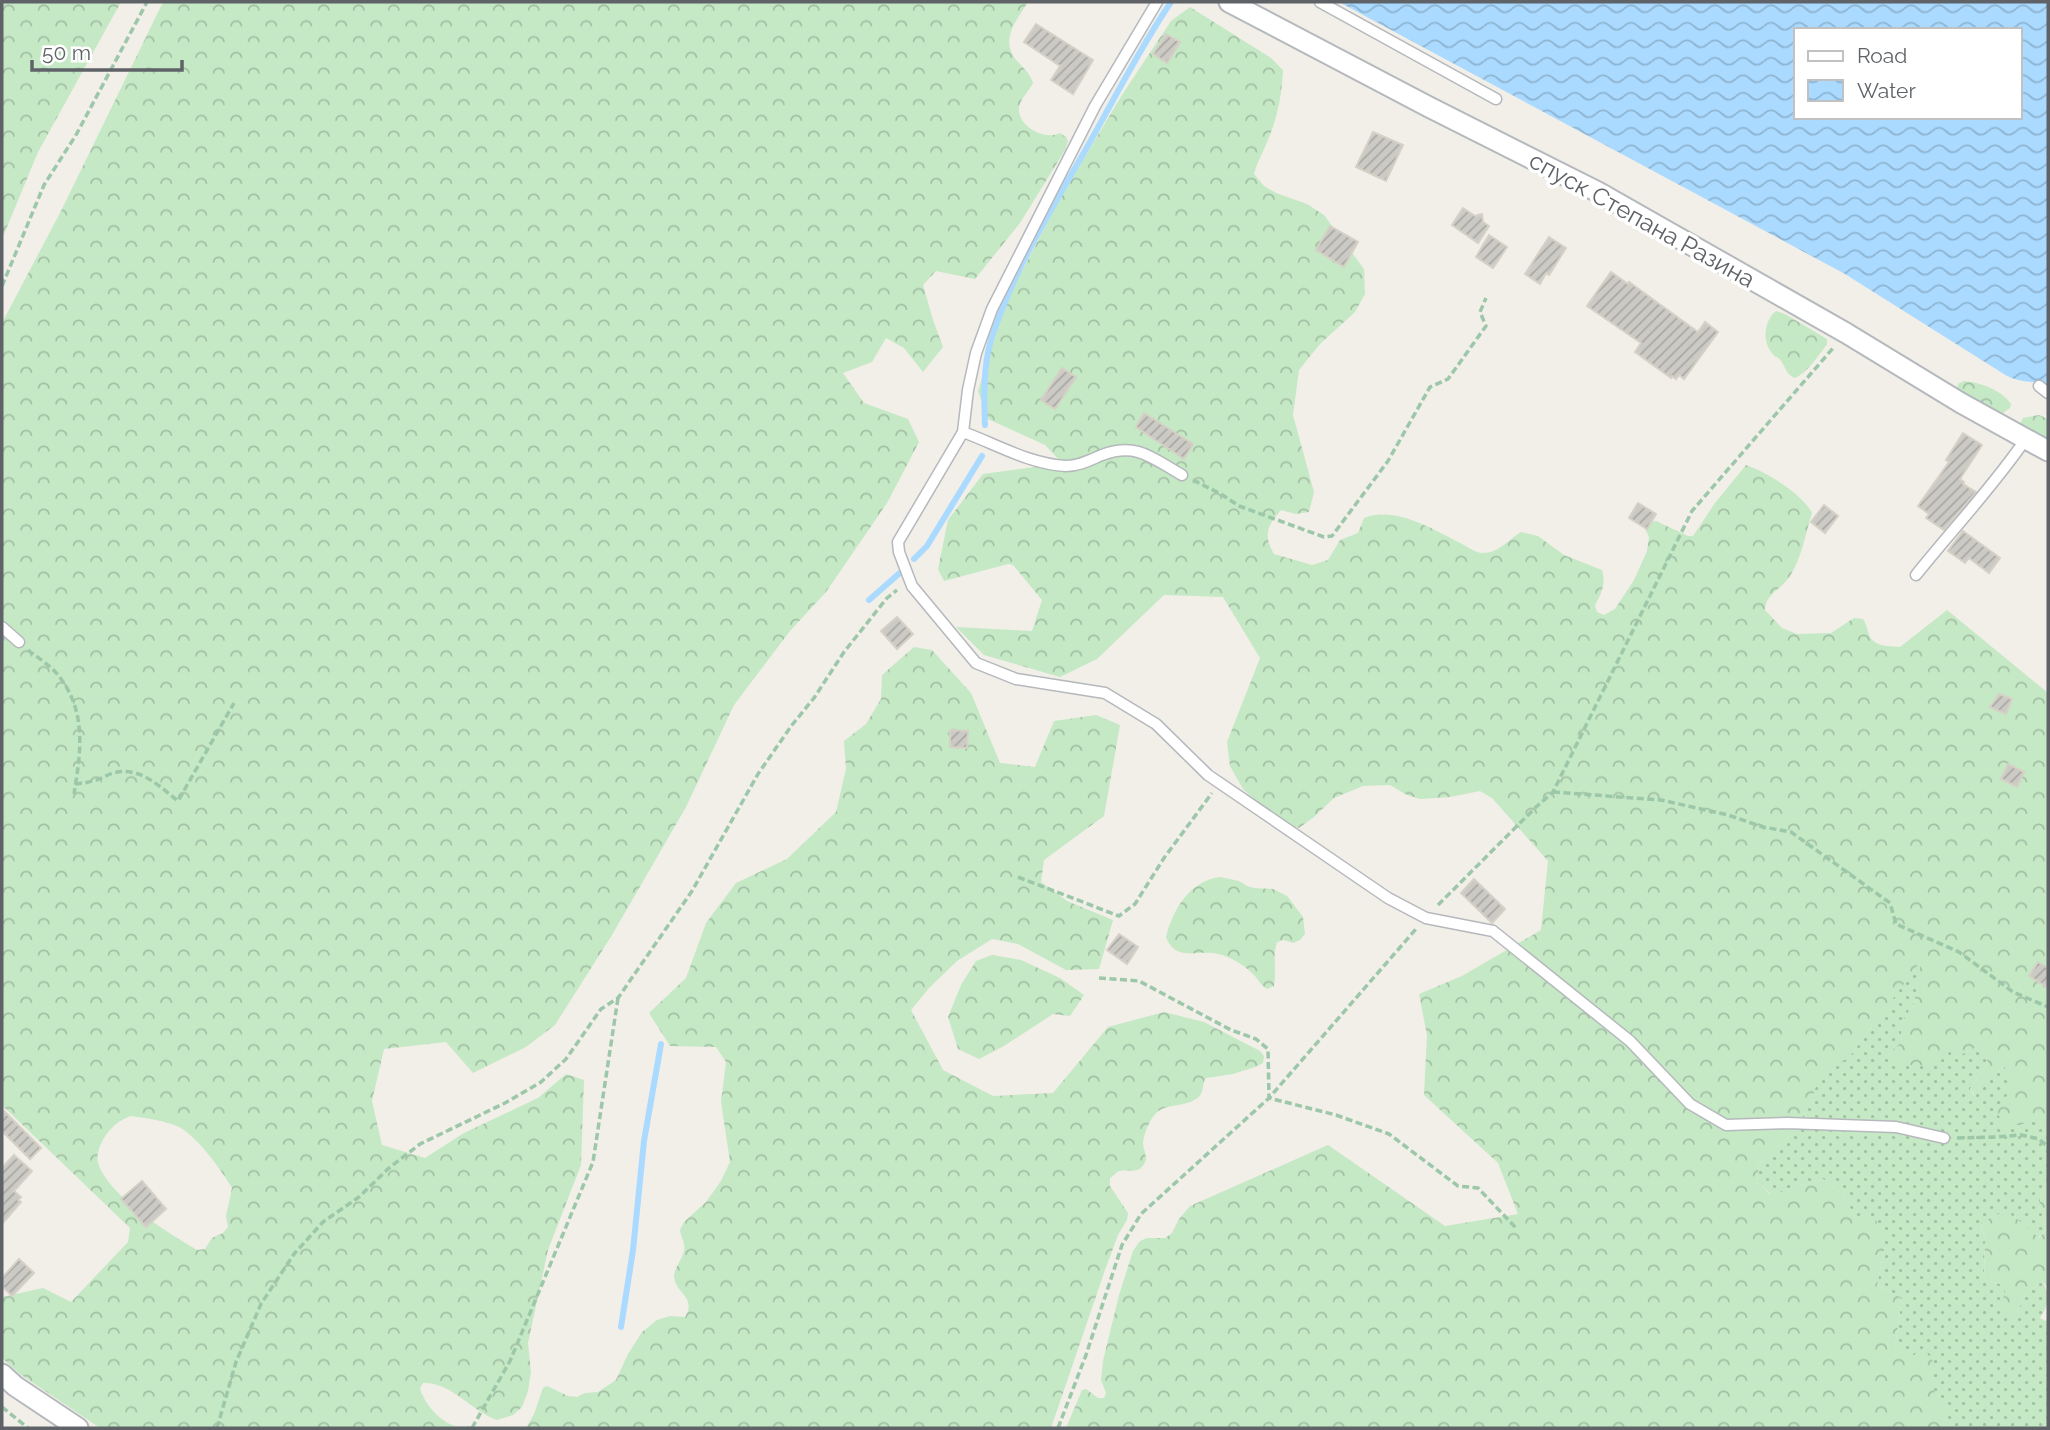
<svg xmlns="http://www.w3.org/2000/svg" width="2050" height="1430" viewBox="0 0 2050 1430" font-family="Raleway,sans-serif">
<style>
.grass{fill:url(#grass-dots)}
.forest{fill:url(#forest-crowns);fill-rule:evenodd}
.water{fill:url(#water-waves);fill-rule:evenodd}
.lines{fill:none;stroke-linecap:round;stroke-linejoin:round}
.stream{stroke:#aadaff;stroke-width:6}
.building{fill:url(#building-hatch);stroke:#d6d1c6;stroke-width:2}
.lane-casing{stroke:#b5b8bc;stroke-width:13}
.street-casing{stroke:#b5b8bc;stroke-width:23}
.path{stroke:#9cc7a9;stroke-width:3.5;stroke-dasharray:7 3.5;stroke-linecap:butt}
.lane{stroke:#fff;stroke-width:10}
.street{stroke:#fff;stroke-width:19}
.labels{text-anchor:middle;stroke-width:7;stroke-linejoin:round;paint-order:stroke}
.street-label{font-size:24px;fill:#5f6368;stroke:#fff}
</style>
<defs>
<pattern id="grass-dots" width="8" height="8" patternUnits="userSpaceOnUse" patternTransform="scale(1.75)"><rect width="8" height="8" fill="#c5e8c5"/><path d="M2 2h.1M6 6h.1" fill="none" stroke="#a3c0a4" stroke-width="1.8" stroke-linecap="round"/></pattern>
<pattern id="forest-crowns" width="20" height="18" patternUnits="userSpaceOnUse" patternTransform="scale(1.75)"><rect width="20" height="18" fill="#c5e8c5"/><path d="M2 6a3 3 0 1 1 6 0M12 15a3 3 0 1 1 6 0" fill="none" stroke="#a3c0a4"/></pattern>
<pattern id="water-waves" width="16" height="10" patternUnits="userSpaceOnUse" patternTransform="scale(1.75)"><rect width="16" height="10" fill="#aadaff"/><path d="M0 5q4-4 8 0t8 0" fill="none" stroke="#8eb4d2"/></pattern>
<pattern id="building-hatch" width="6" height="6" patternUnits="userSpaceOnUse" patternTransform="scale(1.75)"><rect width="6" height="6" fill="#cccac5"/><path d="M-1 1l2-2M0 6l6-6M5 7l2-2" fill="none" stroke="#a9a8a4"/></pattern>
</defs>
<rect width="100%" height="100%" fill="#f1efe8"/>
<path class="grass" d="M1922,959L1914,1004L1901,1022L1902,1042L1888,1055L1978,1045L1988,1062L1970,1089L1974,1096L2004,1066L2038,1121L2048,1134V1183L2044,1185L2039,1205L2047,1229L2038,1238L2014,1216L1981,1224L1985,1239L1984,1279L2006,1286L2013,1321L2025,1295L2042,1281C2050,1294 2049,1305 2040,1318L2048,1322V1428H1953C1937,1398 1923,1367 1895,1347L1902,1298L1877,1285L1885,1246L1856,1219L1843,1194L1823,1179L1771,1194L1757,1182L1759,1164L1791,1134L1810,1105L1817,1080L1850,1056Z"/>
<g class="forest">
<polygon points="2,2 121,2 38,152 2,239"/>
<path d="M163,2H1028C1016,21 999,40 1017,61C1024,68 1030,74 1033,83C1029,91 1021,98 1019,107C1017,126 1044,141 1060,133L1066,137L1068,141L1065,150L1020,223L975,279L936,271L923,285L933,320L943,347L923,372L904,348L886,338L872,362L843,373L864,403L908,419L919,442L887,503L826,592L790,631L734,705L686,807L612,935L555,1025L526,1047L473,1073L446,1042L384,1049L372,1101L382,1145L425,1158L464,1133L538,1098L566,1074L584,1080L581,1165L548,1250L528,1343L531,1372L528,1391L522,1407L513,1415L497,1420C471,1411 452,1382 423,1383L420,1388C423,1402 440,1422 455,1426C463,1428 470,1424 477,1428H100L20,1374L2,1358V1297L43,1288L71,1302L128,1242L130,1228L6,1109L2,1107V323L61,211ZM131,1116C144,1118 168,1121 179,1127C197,1136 222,1171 232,1188L226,1216L228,1227L223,1233L212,1238L205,1249L197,1250C168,1233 112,1198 99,1166C95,1155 100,1144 106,1135C113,1125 120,1120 131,1116Z"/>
<path d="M1190,7L1271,58L1283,70C1282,95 1277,120 1267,142C1263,153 1257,162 1254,174L1264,186L1276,193L1307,204L1324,215L1364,269L1365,294L1355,312L1320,344L1299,370L1293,415L1314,492L1309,512L1296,514L1281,510C1267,526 1263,535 1274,554L1312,565L1328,560L1340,540L1358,533L1364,518C1394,506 1431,528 1458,542C1465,545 1475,553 1483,553C1499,553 1508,540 1521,532L1538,536L1564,555L1602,570C1606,583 1602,593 1595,605L1597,612L1604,615L1615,609L1634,580L1647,551L1649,537L1645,528L1648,522L1656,521L1688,536H1693L1715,503L1746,465C1766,472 1803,494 1812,513C1805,535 1802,557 1790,576C1782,589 1765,594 1765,610L1782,628L1797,634L1831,633L1854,618L1863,619C1867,625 1867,631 1870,637C1876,647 1890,646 1900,647L1947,610L2048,693V1134L2038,1121L2006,1127L1997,1113L2014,1083L2004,1066L1975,1096L1970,1089L1988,1062L1978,1046L1963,1054L1954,1048L1936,1065H1900L1888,1055L1902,1041L1901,1022L1914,1004L1921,961L1850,1056L1818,1080L1810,1105L1791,1134L1759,1164L1757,1182L1770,1194L1823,1179L1843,1194L1856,1219L1876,1220L1885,1246L1877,1285L1902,1298L1895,1347L1910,1358L1923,1348L1935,1364L1932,1387L1953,1428H1956H1066L1082,1390L1086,1389L1098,1398H1104L1106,1393L1101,1380L1103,1361L1119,1295L1133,1251L1140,1241L1147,1238H1165L1172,1233L1179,1219L1190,1206L1328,1145L1445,1226L1518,1214L1498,1163L1424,1095L1427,1035L1419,994L1462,976L1541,930L1548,861L1492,798L1480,791L1450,797L1420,799L1407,795L1390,785L1363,786L1334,798L1314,817L1299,828L1287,825L1255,800L1243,789L1230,766L1227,742L1260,658L1223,597L1164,595L1097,659L1060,677L984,655L956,627L1032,631L1042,600L1013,565L1008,564L944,581L938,569L948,520L983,474L1062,463L1045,445L988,419L978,391L1005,304L1060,198L1122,95L1171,21Z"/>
<path d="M1776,311L1785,314L1827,339V344C1819,355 1807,373 1795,378C1786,374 1786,368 1781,361C1774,352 1779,362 1772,353C1762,341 1764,321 1776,311Z"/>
<path d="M1964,381C1981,383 2000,389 2011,404L2010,408L2003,413H1995L1962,397L1957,389L1958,384Z"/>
<polygon points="2039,415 2048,419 2048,448 2023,431 2020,424 2023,418"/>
<path d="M914,647L932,650L971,693L1000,763L1035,767L1054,721L1096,715L1120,725L1104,816L1044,860L1041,882L1067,901L1113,920L1099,969L1066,970L1018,944L992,939L957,961L929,988L911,1010L943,1070L993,1096L1053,1093L1108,1027L1164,1012L1204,1022L1260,1051L1264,1056L1263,1063L1255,1067L1233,1074L1206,1078C1202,1084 1204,1088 1201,1094C1192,1108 1168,1102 1156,1113C1150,1119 1143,1135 1143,1143C1143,1151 1149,1157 1144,1164C1138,1175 1128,1168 1119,1171C1118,1171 1111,1178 1110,1178V1186L1128,1213L1127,1220L1118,1235L1105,1270L1051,1428H526L534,1414L543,1388L547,1386L568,1396L577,1397L585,1393L598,1392L616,1380L628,1354L642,1332L657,1320L670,1316L685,1317C697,1297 676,1294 674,1277C674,1268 682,1260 684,1251C686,1244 681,1238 680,1230L684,1222L706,1202L721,1181L730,1162L721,1102L726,1062L716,1047L670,1046L649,1013L686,978L706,923L736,883L787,859L836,812L846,769L844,741L866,724L881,699L882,675Z"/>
<path d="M1220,877L1239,881L1247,886L1254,888L1273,889L1287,896L1303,917L1305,934L1300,940L1293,943L1284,940L1277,942C1272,957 1277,971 1274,986L1267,989C1259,984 1258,978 1252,973C1244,965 1229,956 1218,954C1198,949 1176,963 1166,937C1173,909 1190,881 1220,877Z"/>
<polygon points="992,955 1021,960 1060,978 1084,995 1070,1016 1053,1014 1004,1046 979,1059 958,1049 948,1017 961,985 976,961"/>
<polygon points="2048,1183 2048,1288 2042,1281 2025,1295 2013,1321 2000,1314 2006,1286 1984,1279 1985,1239 1981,1223 2000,1213 2014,1216 2039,1238 2047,1229 2039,1205 2044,1185"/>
</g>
<path class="water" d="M1339,2H2048V385C2032,380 2024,384 2007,376L1845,274ZM1796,30H2020V117H1796Z"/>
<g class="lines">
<g class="stream">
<path d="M985,425C984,397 983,367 991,340C1012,273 1051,210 1086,149C1114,100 1139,49 1171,2"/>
<polyline points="914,559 927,546 982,456"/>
<polyline points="869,600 902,571"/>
<polyline points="621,1327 633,1250 644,1141 661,1044"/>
</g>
</g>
<g class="building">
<polygon points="1036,24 1093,60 1073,94 1051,80 1060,66 1024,42"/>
<polygon points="1166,34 1180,42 1167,63 1153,54"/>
<polygon points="1373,132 1403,145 1386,181 1356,167"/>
<polygon points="1463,208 1475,216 1482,214 1483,222 1489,226 1478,243 1452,225"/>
<polygon points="1330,226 1358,242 1344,267 1316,250"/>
<polygon points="1489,235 1507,247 1493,268 1476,257"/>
<polygon points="1549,237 1566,248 1549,275 1546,273 1540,284 1525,274"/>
<polygon points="1611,272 1628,284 1629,282 1698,332 1705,322 1718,332 1684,379 1679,375 1676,379 1672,376 1671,378 1635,352 1641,343 1587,306"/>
<polygon points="1062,368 1076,377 1055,409 1041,400"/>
<polygon points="1144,413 1193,444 1184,459 1136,427"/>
<polygon points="1963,433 1982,445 1960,479 1964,482 1963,484 1976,492 1944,530 1926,518 1929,514 1918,506 1949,462 1946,460"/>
<polygon points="1638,503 1656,514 1647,529 1629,518"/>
<polygon points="1824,505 1838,516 1825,533 1811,522"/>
<polygon points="1963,531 2000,558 1989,573 1969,558 1965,563 1948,551"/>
<polygon points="897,617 913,634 897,649 881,631"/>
<polygon points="1999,694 2012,699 2006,714 1990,707"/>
<polygon points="950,730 968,731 967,748 950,747"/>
<polygon points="2008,764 2024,772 2017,787 2001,779"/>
<polygon points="1474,879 1505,909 1492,923 1461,893"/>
<polygon points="1119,934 1138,947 1127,964 1107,950"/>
<polygon points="2038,962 2048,968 2048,988 2029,976"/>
<polygon points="2,1109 41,1148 30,1159 2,1131"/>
<polygon points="14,1155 32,1171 14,1191 21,1197 18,1200 21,1202 2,1224 2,1168"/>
<polygon points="142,1181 166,1209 146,1227 121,1199"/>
<polygon points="19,1259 34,1273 12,1296 2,1286 2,1278"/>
</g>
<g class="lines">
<g class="lane-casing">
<g id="lane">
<polyline points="1157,2 1095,106 992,309 976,353 968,390 963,432 898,542 899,552 912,586 976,663 1016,679 1105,693 1156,724 1208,775 1388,898 1426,918 1493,931 1630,1041 1690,1104 1726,1125 1787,1123 1896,1127 1944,1138"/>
<polyline points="1320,2 1496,99"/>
<polyline points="2039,386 2048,393"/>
<path d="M963,432C996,444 1029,464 1066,466C1079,466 1090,460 1102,455C1137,442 1152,458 1182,475"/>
<path d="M1916,575C1952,530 1992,488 2025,440"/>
<polyline points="2,627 19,642"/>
</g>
</g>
<g class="street-casing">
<g id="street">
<polyline points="1229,2 1429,107 1598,192 1846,333 1961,403 2048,451"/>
<polyline points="2,1374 15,1386 78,1428"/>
</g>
</g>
<g class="path">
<polyline points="2,286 44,185 76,135 147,2"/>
<polyline points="1193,480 1221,494 1239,506 1324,537 1332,536 1388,461 1430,387 1448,379 1486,326 1480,312 1486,298"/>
<path d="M28,650C38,658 50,665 58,675C87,711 81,751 74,794"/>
<path d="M75,784C81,783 87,783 92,781C100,780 106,775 113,773C140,766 159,786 178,801L234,703"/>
<polyline points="1553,792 1661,800 1728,815 1763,827 1791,832 1890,903 1896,924 1959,952 2013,992 2048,1007"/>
<polyline points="1018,877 1119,916 1135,904 1164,858 1212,793"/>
<polyline points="1438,905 1535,808 1553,792 1692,511 1834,347"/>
<polyline points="1099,978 1139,981 1231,1030 1256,1039 1268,1049 1269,1098 1336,1115 1389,1134 1458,1186 1478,1188 1517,1229"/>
<polyline points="1957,1138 1996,1137 2021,1135 2039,1139 2048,1147"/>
<polyline points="2,1407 28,1428"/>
<polyline points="217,1428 236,1362 261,1304 294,1254 323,1222 359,1197 389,1168 420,1144 505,1103 541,1082 566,1059 601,1009 618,998 692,891 758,774 792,725 814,698 844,652 887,598 897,590"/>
<polyline points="472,1428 510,1361 593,1162 618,998"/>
<polyline points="1058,1428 1086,1355 1122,1245 1141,1214 1269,1098 1416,929"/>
</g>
<use href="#lane" class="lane"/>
<use href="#street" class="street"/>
</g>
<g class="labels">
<g class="street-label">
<text transform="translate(1642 220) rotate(29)" y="8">спуск Степана Разина</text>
</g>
</g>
<rect width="2050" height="1430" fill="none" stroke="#5f6368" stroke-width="7"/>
<rect x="1794" y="28" width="228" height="91" fill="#ffffff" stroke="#bfc1c3" stroke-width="2"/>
<rect x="1808" y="51" width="35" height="10" fill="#ffffff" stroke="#bfc1c3" stroke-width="2"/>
<text x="1857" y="63" font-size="21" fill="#5f6368">Road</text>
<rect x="1808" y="80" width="35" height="21" fill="url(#water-waves)" stroke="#bfc1c3" stroke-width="2"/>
<text x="1857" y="98" font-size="21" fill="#5f6368">Water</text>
<path d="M32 60v10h150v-10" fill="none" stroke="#5f6368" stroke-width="3.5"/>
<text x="42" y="60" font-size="21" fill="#5f6368" stroke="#ffffff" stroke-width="5" paint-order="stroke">50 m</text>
</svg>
